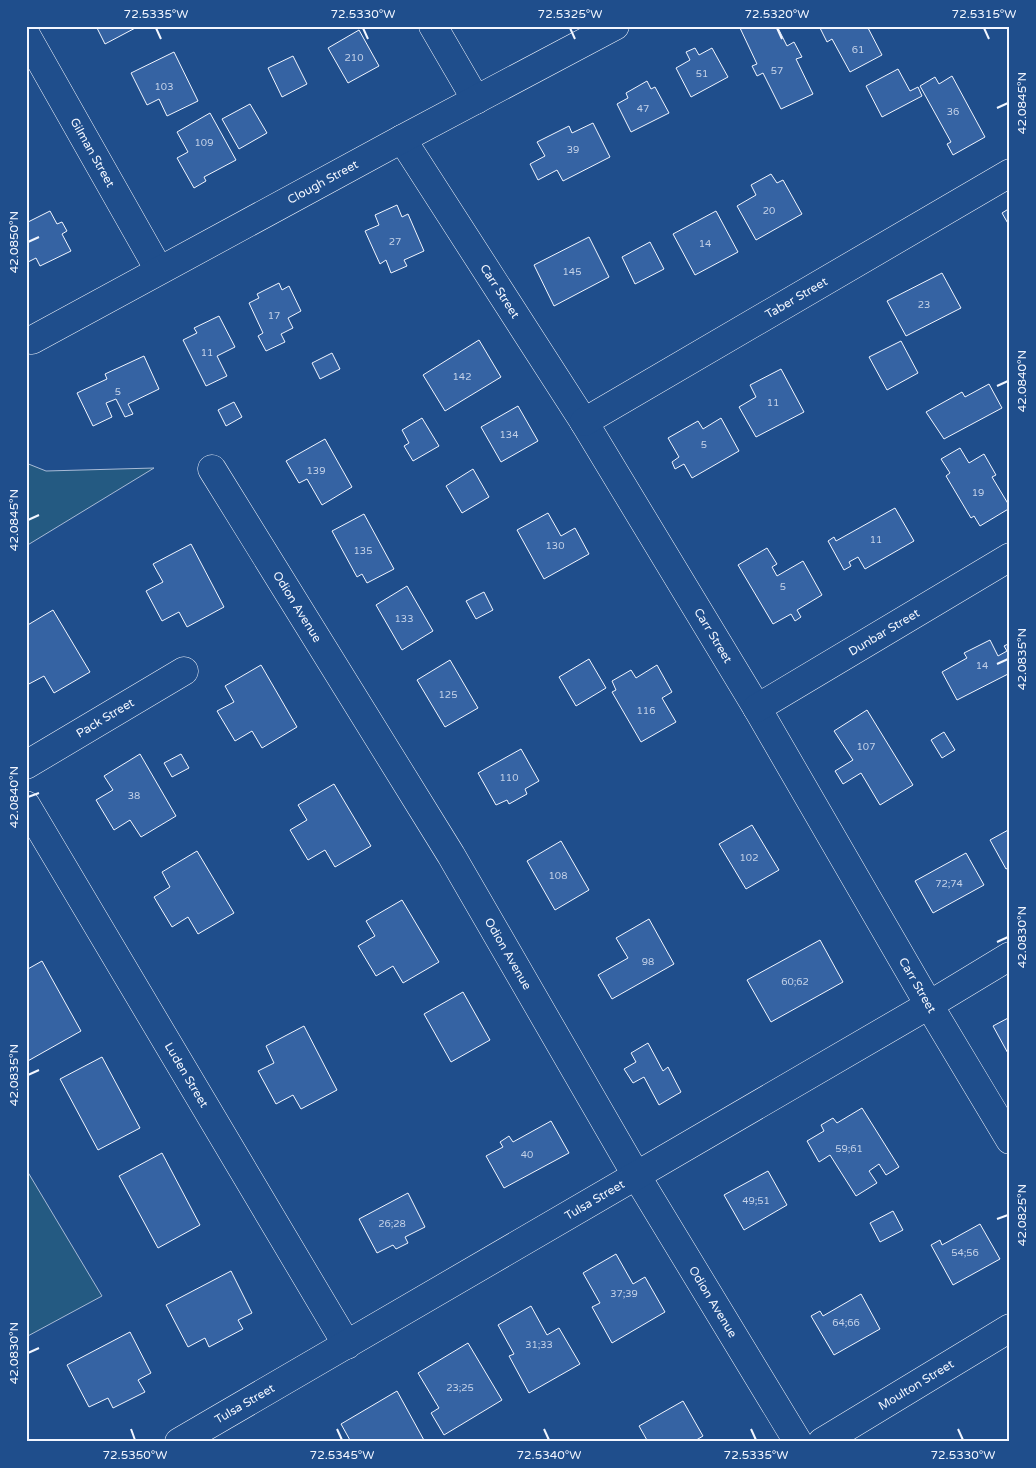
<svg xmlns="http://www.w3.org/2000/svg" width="1036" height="1468" viewBox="0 0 1036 1468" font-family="'Varela Round',sans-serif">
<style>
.green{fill:#245a82;stroke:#a8bbd7}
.building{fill:#3563a3;stroke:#f2f6ff}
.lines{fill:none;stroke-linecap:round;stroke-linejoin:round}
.minor-casing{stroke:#f2f6ff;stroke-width:29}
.minor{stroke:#1f4e8c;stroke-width:28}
.ticks{fill:none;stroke:#f2f6ff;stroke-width:2}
.labels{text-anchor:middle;stroke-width:4;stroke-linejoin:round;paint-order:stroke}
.number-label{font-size:10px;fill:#c3d1e8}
.street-label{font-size:12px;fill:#f2f6ff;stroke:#1f4e8c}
.neatline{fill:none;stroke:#f2f6ff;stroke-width:2}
.ticks-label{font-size:12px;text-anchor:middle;fill:#f2f6ff}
</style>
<rect width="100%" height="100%" fill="#1f4e8c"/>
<g class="green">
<polygon points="26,463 46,471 154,468 26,546"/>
<polygon points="26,1169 102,1296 26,1337"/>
</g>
<g class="building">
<polygon points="96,26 139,26 105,44"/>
<polygon points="744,26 777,26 787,46 794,42 802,57 796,59 813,94 781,109 763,73 757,76 752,66 757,64 740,28"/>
<polygon points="824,26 867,26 882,55 850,72 832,39 827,42 820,28"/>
<polygon points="359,30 379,66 348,83 328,48"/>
<polygon points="695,48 699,55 712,48 728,77 691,97 676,68 690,60 686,52"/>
<polygon points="174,52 198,101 167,116 159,99 147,105 131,73"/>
<polygon points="293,56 307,84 282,97 268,68"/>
<polygon points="898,69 910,91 918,87 922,96 882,117 866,86"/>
<polygon points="952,76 985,137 953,155 947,144 951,142 920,86 935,77 939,84"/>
<polygon points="647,81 651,89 655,87 669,113 631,132 617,104 628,98 626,93"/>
<polygon points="250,104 267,133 239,149 222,119"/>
<polygon points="210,113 236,160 204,177 206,181 194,188 177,158 188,152 177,132"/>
<polygon points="593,123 610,157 563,181 557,170 538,180 530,164 545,156 537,142 569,126 572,133"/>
<polygon points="771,174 777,183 783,180 802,214 756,240 737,206 756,195 751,185"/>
<polygon points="397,205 402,217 408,214 424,251 404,260 407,266 391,273 386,260 380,264 365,231 379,225 375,215"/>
<polygon points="1010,208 1010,227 1002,213"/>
<polygon points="50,211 57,224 62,222 67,231 62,234 71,251 40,266 36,258 26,263 26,223"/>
<polygon points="716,211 738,252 695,275 673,234"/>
<polygon points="589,237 609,277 554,306 534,265"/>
<polygon points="650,242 664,269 635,284 622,257"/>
<polygon points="942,273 961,308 906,336 887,301"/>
<polygon points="279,283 282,290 289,286 301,311 288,318 293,328 281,334 285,342 266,351 258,336 263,333 249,303 259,298 257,294"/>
<polygon points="219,316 235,347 217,356 227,376 206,386 183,340 197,333 194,328"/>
<polygon points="479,340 501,377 445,411 423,375"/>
<polygon points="901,341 918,373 887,390 869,357"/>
<polygon points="332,353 340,369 320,379 312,363"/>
<polygon points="144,356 159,389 128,404 133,414 125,417 116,399 106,403 112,417 93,426 77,393 107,379 105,374"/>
<polygon points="781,369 804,412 756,437 739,407 756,397 750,385"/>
<polygon points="989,384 1002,408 944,439 926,412 962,392 965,397"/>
<polygon points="234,402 242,417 226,426 218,410"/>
<polygon points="518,406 538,441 501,462 481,427"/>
<polygon points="422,418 439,446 413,461 404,446 409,443 402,430"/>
<polygon points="721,418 739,451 692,478 684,464 675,469 672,462 679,457 668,438 698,421 703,429"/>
<polygon points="325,439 352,487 322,505 307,479 299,483 286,461"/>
<polygon points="960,448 969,463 984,454 996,475 992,477 1010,507 1010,508 980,526 974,516 971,518 946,476 950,473 941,459"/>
<polygon points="473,469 489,497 462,513 446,486"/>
<polygon points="895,508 914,541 865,569 858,557 849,562 851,566 844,570 828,541 834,537 836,541"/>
<polygon points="548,513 561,536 575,528 589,554 544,579 517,530"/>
<polygon points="364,514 394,569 367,583 362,574 357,577 332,531"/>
<polygon points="191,544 224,607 187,627 179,612 162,621 146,591 163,582 153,564"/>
<polygon points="767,548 777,564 772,567 777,576 803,561 822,595 797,610 801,617 795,621 791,614 773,624 738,565"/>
<polygon points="407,586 433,631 402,650 376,605"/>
<polygon points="484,592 493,610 476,619 466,601"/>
<polygon points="53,610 90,672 54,693 44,676 27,685 26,684 26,626"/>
<polygon points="990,640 998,656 1007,651 1004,646 1010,643 1010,673 957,700 942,672 967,658 964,653"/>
<polygon points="589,659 606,688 576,706 559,677"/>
<polygon points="450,660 478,708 445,727 417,680"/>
<polygon points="261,665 297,727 262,748 252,731 235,741 217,711 234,702 225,686"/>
<polygon points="657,665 672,692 662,698 676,722 641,742 612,692 616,690 612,681 631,670 636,678"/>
<polygon points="867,710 913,785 880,805 861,773 843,784 835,771 853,760 834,731"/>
<polygon points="944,732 955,750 942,758 931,740"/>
<polygon points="521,749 539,781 525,789 527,794 509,804 507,800 496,805 478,773"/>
<polygon points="140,754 176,816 141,837 130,820 114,830 96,800 113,790 104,776"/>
<polygon points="181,754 189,768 172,777 164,763"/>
<polygon points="334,784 371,846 335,867 325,850 308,860 290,830 307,820 298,805"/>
<polygon points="752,825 779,870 746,889 719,844"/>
<polygon points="1010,829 1010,867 1006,869 990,840"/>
<polygon points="561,841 589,890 555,910 527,861"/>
<polygon points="197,851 234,913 198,934 188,917 172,927 154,897 170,887 162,872"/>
<polygon points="966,853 984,885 933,913 915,881"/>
<polygon points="402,900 439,962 403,983 393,966 376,976 358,946 375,936 366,921"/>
<polygon points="649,919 674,964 612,999 598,975 628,958 616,938"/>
<polygon points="820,940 843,982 771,1022 747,980"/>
<polygon points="42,961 81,1031 26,1062 26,970"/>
<polygon points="463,992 490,1040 451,1062 424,1014"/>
<polygon points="1010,1017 1010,1057 993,1026"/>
<polygon points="304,1026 337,1090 301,1109 293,1095 276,1104 258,1071 274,1063 266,1046"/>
<polygon points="648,1043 663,1071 668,1067 681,1092 659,1105 644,1077 633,1083 624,1069 636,1062 631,1053"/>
<polygon points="102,1057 140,1128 98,1150 60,1079"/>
<polygon points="862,1108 899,1167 886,1175 879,1164 869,1171 877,1183 856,1196 830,1155 819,1162 807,1141 824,1131 821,1125 833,1118 837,1123"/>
<polygon points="551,1121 569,1153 504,1188 486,1156 503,1147 500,1142 509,1136 513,1142"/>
<polygon points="162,1153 200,1225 158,1248 119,1176"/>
<polygon points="768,1171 787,1205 744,1230 724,1195"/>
<polygon points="408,1193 425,1227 405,1237 408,1243 396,1249 393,1245 377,1253 359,1219"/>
<polygon points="893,1211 903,1230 880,1242 870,1223"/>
<polygon points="980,1224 1000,1259 953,1285 931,1245 940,1240 942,1245"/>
<polygon points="616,1254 633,1284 645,1277 665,1312 612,1343 592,1307 600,1303 583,1273"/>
<polygon points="231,1271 252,1313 238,1320 243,1329 209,1347 205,1338 188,1347 166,1305"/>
<polygon points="861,1294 880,1329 834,1355 811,1316 820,1311 823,1316"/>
<polygon points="531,1306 547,1335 559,1328 580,1364 529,1393 509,1356 514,1354 498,1325"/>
<polygon points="130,1332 151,1373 138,1380 145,1392 113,1408 108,1398 89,1407 67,1365"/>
<polygon points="468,1343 502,1400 444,1435 431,1413 439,1408 418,1373"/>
<polygon points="397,1391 425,1442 351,1442 341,1424"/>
<polygon points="683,1401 703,1436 693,1442 648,1442 639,1426"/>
</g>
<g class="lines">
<g class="minor-casing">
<g id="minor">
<polyline points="433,26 476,100"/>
<path id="s1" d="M26,35L159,270"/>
<path id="s2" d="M402,139L584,422L757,708L929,1005L1010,1140"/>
<path id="s3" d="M32,340L402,139L615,26"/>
<path id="s4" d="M584,422L1010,173"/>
<path id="s5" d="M212,469L451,855L636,1175L798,1442"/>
<path id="s6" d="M757,708L1010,557"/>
<path id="s7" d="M26,765L184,671"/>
<path id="s8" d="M26,805L347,1345"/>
<path id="s9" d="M179,1442L929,1005L1010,956"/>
<path id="s10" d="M822,1442L1010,1328"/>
</g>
</g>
<use href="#minor" class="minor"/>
</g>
<path class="ticks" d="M156,28L161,39M363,28L368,39M570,28L575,39M777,28L782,39M984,28L989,39M997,108L1008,103M28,242L39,237M997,386L1008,381M28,520L39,515M997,664L1008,659M28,797L39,793M997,942L1008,937M28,1075L39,1070M997,1219L1008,1215M28,1353L39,1348M131,1429L135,1440M337,1429L342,1440M544,1429L549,1440M751,1429L756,1440M958,1429L963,1440"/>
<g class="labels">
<g class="number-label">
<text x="858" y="53">61</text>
<text x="354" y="61">210</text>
<text x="777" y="74">57</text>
<text x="702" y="77">51</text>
<text x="164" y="90">103</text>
<text x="643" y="112">47</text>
<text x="953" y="115">36</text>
<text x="204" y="146">109</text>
<text x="573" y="153">39</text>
<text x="769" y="214">20</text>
<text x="395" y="245">27</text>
<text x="705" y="247">14</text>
<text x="572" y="275">145</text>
<text x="924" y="308">23</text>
<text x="274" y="319">17</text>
<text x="207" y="356">11</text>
<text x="462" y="380">142</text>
<text x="118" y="395">5</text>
<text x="773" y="406">11</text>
<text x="509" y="438">134</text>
<text x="704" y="448">5</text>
<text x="316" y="474">139</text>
<text x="978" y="496">19</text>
<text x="876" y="543">11</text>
<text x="555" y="549">130</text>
<text x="363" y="554">135</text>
<text x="783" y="590">5</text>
<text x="404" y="622">133</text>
<text x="982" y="669">14</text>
<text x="448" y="698">125</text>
<text x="646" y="714">116</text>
<text x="866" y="750">107</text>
<text x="509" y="781">110</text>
<text x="134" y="799">38</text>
<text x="749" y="861">102</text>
<text x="558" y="879">108</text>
<text x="949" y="887">72;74</text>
<text x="648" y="965">98</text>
<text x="795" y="985">60;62</text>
<text x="849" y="1152">59;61</text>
<text x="527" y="1158">40</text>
<text x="756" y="1204">49;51</text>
<text x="392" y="1227">26;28</text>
<text x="965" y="1256">54;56</text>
<text x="624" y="1297">37;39</text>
<text x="846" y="1326">64;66</text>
<text x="539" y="1348">31;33</text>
<text x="460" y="1391">23;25</text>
</g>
<g class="street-label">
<text dy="4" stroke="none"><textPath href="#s1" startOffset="135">Gilman Street</textPath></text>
<text dy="4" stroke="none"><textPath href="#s3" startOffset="331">Clough Street</textPath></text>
<text dy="4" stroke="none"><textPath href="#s2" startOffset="181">Carr Street</textPath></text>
<text dy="4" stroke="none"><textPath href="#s4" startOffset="246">Taber Street</textPath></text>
<text dy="4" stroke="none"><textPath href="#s5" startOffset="162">Odion Avenue</textPath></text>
<text dy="4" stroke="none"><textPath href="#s6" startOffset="148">Dunbar Street</textPath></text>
<text dy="4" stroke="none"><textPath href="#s2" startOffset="586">Carr Street</textPath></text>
<text dy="4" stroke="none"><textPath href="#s7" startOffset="92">Pack Street</textPath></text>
<text dy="4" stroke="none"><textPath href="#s5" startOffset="568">Odion Avenue</textPath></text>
<text dy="4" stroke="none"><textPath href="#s2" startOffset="991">Carr Street</textPath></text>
<text dy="4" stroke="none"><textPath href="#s8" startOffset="314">Luden Street</textPath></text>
<text dy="4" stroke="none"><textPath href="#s9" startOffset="481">Tulsa Street</textPath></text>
<text dy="4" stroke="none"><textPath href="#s5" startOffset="972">Odion Avenue</textPath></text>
<text dy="4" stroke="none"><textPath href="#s10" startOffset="110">Moulton Street</textPath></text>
<text dy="4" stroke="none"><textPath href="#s9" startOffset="76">Tulsa Street</textPath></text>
</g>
</g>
<rect width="1036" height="1468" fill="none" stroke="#1f4e8c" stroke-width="55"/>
<rect x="28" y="28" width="980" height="1412" class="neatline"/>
<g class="ticks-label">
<text x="156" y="18">72.5335°W</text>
<text x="363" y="18">72.5330°W</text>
<text x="570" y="18">72.5325°W</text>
<text x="777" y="18">72.5320°W</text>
<text x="984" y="18">72.5315°W</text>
<text transform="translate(1022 103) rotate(-90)" y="4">42.0845°N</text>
<text transform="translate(14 242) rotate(-90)" y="4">42.0850°N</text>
<text transform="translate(1022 381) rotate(-90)" y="4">42.0840°N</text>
<text transform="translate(14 520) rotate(-90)" y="4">42.0845°N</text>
<text transform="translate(1022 659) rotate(-90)" y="4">42.0835°N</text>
<text transform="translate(14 797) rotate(-90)" y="4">42.0840°N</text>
<text transform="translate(1022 937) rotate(-90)" y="4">42.0830°N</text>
<text transform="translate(14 1075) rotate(-90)" y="4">42.0835°N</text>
<text transform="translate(1022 1215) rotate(-90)" y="4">42.0825°N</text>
<text transform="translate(14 1353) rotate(-90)" y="4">42.0830°N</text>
<text x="135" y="1459">72.5350°W</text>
<text x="342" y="1459">72.5345°W</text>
<text x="549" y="1459">72.5340°W</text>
<text x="756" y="1459">72.5335°W</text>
<text x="963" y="1459">72.5330°W</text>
</g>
</svg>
